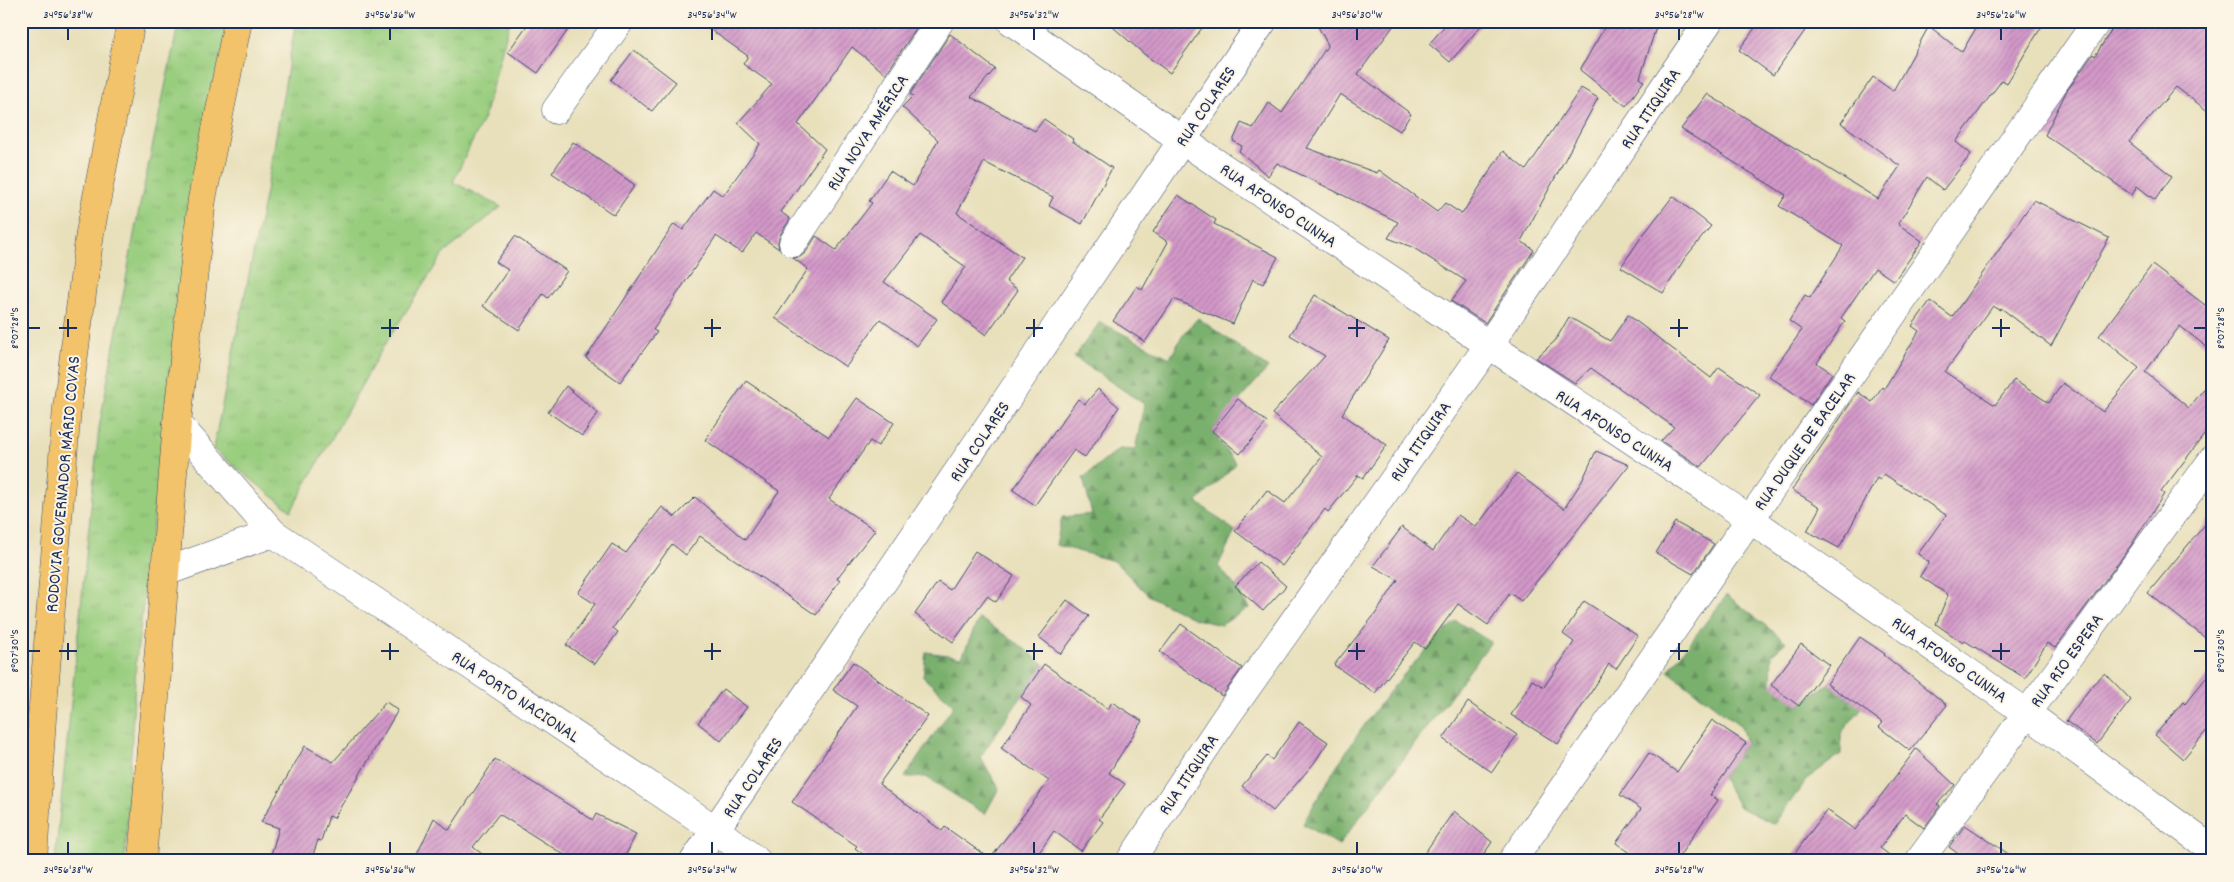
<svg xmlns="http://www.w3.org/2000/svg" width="2234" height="882" viewBox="0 0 2234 882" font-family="Dekko,sans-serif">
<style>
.grass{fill:url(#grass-tufts);stroke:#5a7e6e}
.forest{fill:url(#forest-firs);stroke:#4a7066}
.building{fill:url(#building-hatch)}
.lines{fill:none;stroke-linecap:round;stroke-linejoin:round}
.minor-casing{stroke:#3a4a6c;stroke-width:29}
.trunk-casing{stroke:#3a4a6c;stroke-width:29}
.minor{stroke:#fff;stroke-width:28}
.trunk{stroke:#f2c36a;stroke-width:28}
.ticks{fill:none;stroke:#1b2f5e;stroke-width:2}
.labels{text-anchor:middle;stroke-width:4;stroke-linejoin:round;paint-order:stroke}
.street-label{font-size:18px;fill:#1b2f5e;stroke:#fcf5e5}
.neatline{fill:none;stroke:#1b2f5e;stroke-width:2}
.ticks-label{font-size:12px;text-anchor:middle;fill:#1b2f5e}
</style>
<defs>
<pattern id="grass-tufts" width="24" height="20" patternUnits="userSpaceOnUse" patternTransform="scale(1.25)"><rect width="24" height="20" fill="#98cd7e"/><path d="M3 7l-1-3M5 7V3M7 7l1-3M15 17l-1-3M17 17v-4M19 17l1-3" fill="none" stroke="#82b06f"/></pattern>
<pattern id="forest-firs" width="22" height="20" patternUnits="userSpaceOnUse" patternTransform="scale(1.25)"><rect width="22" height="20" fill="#7ab06d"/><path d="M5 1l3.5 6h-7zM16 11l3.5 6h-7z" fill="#63905d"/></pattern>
<pattern id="building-hatch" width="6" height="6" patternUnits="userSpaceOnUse" patternTransform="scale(1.25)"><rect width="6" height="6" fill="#d499c9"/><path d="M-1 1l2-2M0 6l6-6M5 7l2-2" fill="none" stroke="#ab7da6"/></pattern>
</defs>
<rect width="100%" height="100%" fill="#fcf5e5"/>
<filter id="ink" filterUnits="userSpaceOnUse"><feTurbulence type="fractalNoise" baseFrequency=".02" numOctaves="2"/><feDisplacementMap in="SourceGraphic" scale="10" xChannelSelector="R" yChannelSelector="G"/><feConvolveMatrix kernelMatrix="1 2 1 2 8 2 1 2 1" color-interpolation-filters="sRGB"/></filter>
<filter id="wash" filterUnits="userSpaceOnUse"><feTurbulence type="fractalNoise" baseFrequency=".0096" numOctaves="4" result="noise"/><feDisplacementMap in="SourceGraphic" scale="20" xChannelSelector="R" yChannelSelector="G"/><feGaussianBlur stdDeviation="1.12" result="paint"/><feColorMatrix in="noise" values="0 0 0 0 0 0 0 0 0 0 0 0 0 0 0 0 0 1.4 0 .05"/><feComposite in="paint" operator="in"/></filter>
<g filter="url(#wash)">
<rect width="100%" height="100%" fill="#e8e0bb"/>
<g class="grass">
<polygon points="179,21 244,21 186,259 136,661 125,861 55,861 99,428 136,224"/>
<polygon points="296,21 510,21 484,117 453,182 501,207 443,254 382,349 291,511 213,449 268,182"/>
</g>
<g class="forest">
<polygon points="1198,318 1268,368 1212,431 1236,464 1197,502 1235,531 1218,566 1235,586 1249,608 1221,625 1195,619 1149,596 1114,561 1056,545 1062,517 1092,514 1083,478 1119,449 1135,450 1144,404 1074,357 1100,322 1170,358 1183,335"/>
<polygon points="1727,595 1786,642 1772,654 1771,684 1799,706 1827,684 1851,701 1870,698 1841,733 1841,754 1808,778 1774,824 1739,807 1722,778 1746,743 1741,726 1668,671"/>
<polygon points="979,618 1017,643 1044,664 980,757 999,788 985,814 926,777 905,777 954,705 923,677 926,652 962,657"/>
<path d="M1456,621L1491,642L1339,845L1303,824C1345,748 1391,680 1456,621Z"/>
</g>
<g id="blocks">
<g class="building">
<polygon points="530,21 574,21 538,73 508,52"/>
<polygon points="698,21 921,21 886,74 852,47 798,124 825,149 781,212 790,219 780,235 778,242 779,249 756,233 742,253 716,236 653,330 657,332 620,382 586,358 674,224 683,230 713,189 723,196 760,144 738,123 772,84 743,64 748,56"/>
<polygon points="1106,21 1207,21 1170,73 1144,54"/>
<polygon points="1315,21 1397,21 1358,74 1411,114 1400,131 1340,94 1307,148 1377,173 1379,170 1437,212 1445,203 1462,214 1503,151 1526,170 1581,88 1598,98 1521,241 1534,250 1485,323 1451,301 1466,281 1412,247 1388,238 1398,222 1277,163 1268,176 1239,151 1242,146 1233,141 1241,123 1253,128 1269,103 1282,113 1328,45"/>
<polygon points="1449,21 1485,21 1450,62 1429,44"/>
<polygon points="1608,21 1658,21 1640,78 1644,81 1626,106 1580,70"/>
<polygon points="1760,21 1812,21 1773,75 1739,50"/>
<polygon points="1980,21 2045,21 2007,83 2002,80 1956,142 1971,154 1943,190 1927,177 1898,224 1922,241 1894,281 1875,268 1841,318 1845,321 1817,363 1832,373 1811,405 1769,376 1802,330 1789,321 1805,295 1810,298 1843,246 1779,206 1786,195 1681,129 1707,94 1878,199 1900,166 1841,123 1873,77 1893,91 1929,26 1962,52"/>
<polygon points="2117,21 2213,21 2213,115 2176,87 2129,142 2172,176 2155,200 2137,186 2132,195 2045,135 2066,92 2093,54 2095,56"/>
<polygon points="950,34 995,69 971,97 1035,131 1044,119 1073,139 1072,141 1112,168 1082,224 1049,206 1053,197 984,162 957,213 1022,257 1006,281 1018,290 986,335 941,302 966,267 920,235 884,282 937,319 917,346 880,319 846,367 775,318 808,269 793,258 800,257 806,252 816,236 836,250 872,203 869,201 890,171 913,186 938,140 902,107 913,96 910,94"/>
<polygon points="634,50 676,82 652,111 611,80"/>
<polygon points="573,142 635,185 614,215 552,173"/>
<polygon points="1178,195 1216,220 1214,224 1278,257 1263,284 1253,279 1233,324 1174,299 1145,342 1113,321 1137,286 1142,290 1168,242 1153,232"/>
<polygon points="1673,196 1711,226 1685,258 1663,293 1621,267 1640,239"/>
<polygon points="2034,200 2109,238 2051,346 2001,308 2000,310 1993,306 1945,372 1995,405 2014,380 2049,403 2063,383 2103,412 2139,368 2099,336 2152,265 2213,311 2213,352 2180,326 2145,372 2189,408 2213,377 2213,423 2161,492 2164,494 2130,547 2055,648 2047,643 2025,678 1965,641 1963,643 1936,624 1948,595 1920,576 1929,562 1918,554 1946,515 1884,474 1880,480 1877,478 1839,548 1807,531 1820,507 1792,490 1858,392 1872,402 1882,387 1884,389 1919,331 1912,326 1930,301 1952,317"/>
<polygon points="515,236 567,271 548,298 543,294 519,330 483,306 508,270 496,262"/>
<polygon points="1315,295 1389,340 1342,414 1387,445 1363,478 1358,475 1328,512 1325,509 1282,566 1235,531 1267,490 1285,503 1322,457 1272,414 1325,356 1290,335"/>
<polygon points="1628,315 1711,378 1719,367 1760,395 1701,467 1661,441 1674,427 1591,368 1575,383 1536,358 1555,341 1569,317 1610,341"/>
<polygon points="746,381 829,437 857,398 894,423 878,446 870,441 829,499 875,530 837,578 840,580 816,615 700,536 686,555 672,544 613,628 618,632 595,664 566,645 595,604 578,593 612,544 626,553 662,507 675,517 695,497 745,540 779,491 705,440"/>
<polygon points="566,386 598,413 582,436 548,412"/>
<polygon points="1098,389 1119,407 1085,457 1074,450 1035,505 1013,490 1078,399 1085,404"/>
<polygon points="1238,399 1267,422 1240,454 1212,431"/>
<polygon points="1596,451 1629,465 1521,601 1510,593 1488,625 1458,604 1425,649 1415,642 1375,693 1334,665 1376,613 1398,580 1373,566 1402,527 1433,551 1458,515 1476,527 1517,473 1564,509 1582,481"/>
<polygon points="2213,515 2213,644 2148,593"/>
<polygon points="1675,522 1714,544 1693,574 1656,553"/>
<polygon points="975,551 1014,576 996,602 987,596 953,642 915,614 938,582 950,590"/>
<polygon points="1258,562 1286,586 1263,611 1235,586"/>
<polygon points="1067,600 1089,616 1061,654 1039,637"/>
<polygon points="1584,601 1638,636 1616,669 1609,664 1558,744 1511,715 1532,680 1544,687 1574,642 1563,634"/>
<polygon points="1181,624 1242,668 1222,696 1160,652"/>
<polygon points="1860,637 1885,654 1884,655 1947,705 1910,751 1879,727 1883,723 1827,684"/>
<polygon points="1801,644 1829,665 1799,706 1771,685"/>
<polygon points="853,662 928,716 879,784 942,831 945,827 990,859 1049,781 1001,748 1031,705 1021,697 1044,664 1108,709 1112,702 1142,721 1109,773 1125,784 1099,819 1103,822 1081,851 1054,831 1033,861 872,861 855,848 857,846 792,802 857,706 833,690"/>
<polygon points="2213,669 2213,723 2183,759 2155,735 2183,702 2185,704"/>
<polygon points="2105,673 2131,700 2097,744 2066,721 2093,684"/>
<polygon points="723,689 747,707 721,741 698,723"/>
<polygon points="386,702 398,710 334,818 329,816 321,841 318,840 311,861 269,861 279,828 261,822 305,746 333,762"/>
<polygon points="1468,702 1517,735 1492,772 1443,739"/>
<polygon points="1712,720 1746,743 1710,795 1718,800 1676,861 1642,861 1616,843 1641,809 1620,795 1649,753 1677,772"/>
<polygon points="1299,722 1328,742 1314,763 1273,811 1242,786 1267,756 1272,760"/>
<polygon points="1916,749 1955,785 1937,804 1940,806 1924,828 1905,814 1880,848 1897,861 1789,861 1827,810 1855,830"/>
<polygon points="495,759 593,820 596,814 636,834 623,861 574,861 499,814 473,847 491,861 414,861 434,818 449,830"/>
<polygon points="1454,811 1492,842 1479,861 1419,861"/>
<polygon points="1965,825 2019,861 1968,861 1949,847"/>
</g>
</g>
</g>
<g filter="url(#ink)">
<use href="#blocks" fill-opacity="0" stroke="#3a4a6c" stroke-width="1"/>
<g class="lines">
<g class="minor-casing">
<g id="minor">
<polyline points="1011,21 1182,140 1750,519 2028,714 2213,850"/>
<polyline points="556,110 620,21"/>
<polyline points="793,243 940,21"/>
<polyline points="177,423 273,533 716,830 757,861"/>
<polyline points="165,572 273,533"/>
<polyline points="694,861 1263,21"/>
<polyline points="1130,861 1226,717 1488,346 1709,21"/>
<polyline points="1512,861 2097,21"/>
<polyline points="1919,861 2213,459"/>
</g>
</g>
<g class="trunk-casing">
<g id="trunk">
<polyline points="33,861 42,718 67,408 90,233 131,21"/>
<polyline points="142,861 177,423 202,199 238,21"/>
</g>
</g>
<use href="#minor" class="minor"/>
<use href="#trunk" class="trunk"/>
</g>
</g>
<path class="ticks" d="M68,28V40M390,28V40M712,28V40M1034,28V40M1357,28V40M1679,28V40M2001,28V40M68,319V337M390,319V337M712,319V337M1034,319V337M1357,319V337M1679,319V337M2001,319V337M28,328H40M59,328H77M381,328H399M704,328H721M1026,328H1043M1348,328H1365M1670,328H1688M1992,328H2010M2194,328H2206M68,643V660M390,643V660M712,643V660M1034,643V660M1357,643V660M1679,643V660M2001,643V660M28,651H40M59,651H77M381,651H399M704,651H721M1026,651H1043M1348,651H1365M1670,651H1688M1992,651H2010M2194,651H2206M68,842V854M390,842V854M712,842V854M1034,842V854M1357,842V854M1679,842V854M2001,842V854"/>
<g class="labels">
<g class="street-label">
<text transform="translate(1205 106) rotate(-56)" y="6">RUA COLARES</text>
<text transform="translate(1650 108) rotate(-56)" y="6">RUA ITIQUIRA</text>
<text transform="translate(867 132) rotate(-57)" y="6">RUA NOVA AMÉRICA</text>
<text transform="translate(1279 205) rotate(34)" y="6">RUA AFONSO CUNHA</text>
<text transform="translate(1615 430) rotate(33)" y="6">RUA AFONSO CUNHA</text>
<text transform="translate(979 441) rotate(-56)" y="6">RUA COLARES</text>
<text transform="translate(1420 441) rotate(-55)" y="6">RUA ITIQUIRA</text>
<text transform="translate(1804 441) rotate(-55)" y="6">RUA DUQUE DE BACELAR</text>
<text transform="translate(62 484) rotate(-85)" y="6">RODOVIA GOVERNADOR MÁRIO COVAS</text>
<text transform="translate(1950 659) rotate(35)" y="6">RUA AFONSO CUNHA</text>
<text transform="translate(2066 660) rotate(-54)" y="6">RUA RIO ESPERA</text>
<text transform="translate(516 696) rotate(34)" y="6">RUA PORTO NACIONAL</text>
<text transform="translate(1188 774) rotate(-56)" y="6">RUA ITIQUIRA</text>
<text transform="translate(752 777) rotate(-56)" y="6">RUA COLARES</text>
</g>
</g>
<rect width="2234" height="882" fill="none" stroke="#fcf5e5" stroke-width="55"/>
<rect x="28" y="28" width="2178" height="826" class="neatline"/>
<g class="ticks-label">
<text x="68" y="18">34°56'38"W</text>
<text x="390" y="18">34°56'36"W</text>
<text x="712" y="18">34°56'34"W</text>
<text x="1034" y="18">34°56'32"W</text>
<text x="1357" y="18">34°56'30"W</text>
<text x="1679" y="18">34°56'28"W</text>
<text x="2001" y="18">34°56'26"W</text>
<text transform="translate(14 328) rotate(-90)" y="4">8°07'28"S</text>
<text transform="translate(2220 328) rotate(-90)" y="4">8°07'28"S</text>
<text transform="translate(14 651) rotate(-90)" y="4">8°07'30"S</text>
<text transform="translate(2220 651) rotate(-90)" y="4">8°07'30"S</text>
<text x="68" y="873">34°56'38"W</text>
<text x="390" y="873">34°56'36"W</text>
<text x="712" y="873">34°56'34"W</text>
<text x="1034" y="873">34°56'32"W</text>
<text x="1357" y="873">34°56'30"W</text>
<text x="1679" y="873">34°56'28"W</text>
<text x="2001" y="873">34°56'26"W</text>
</g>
</svg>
